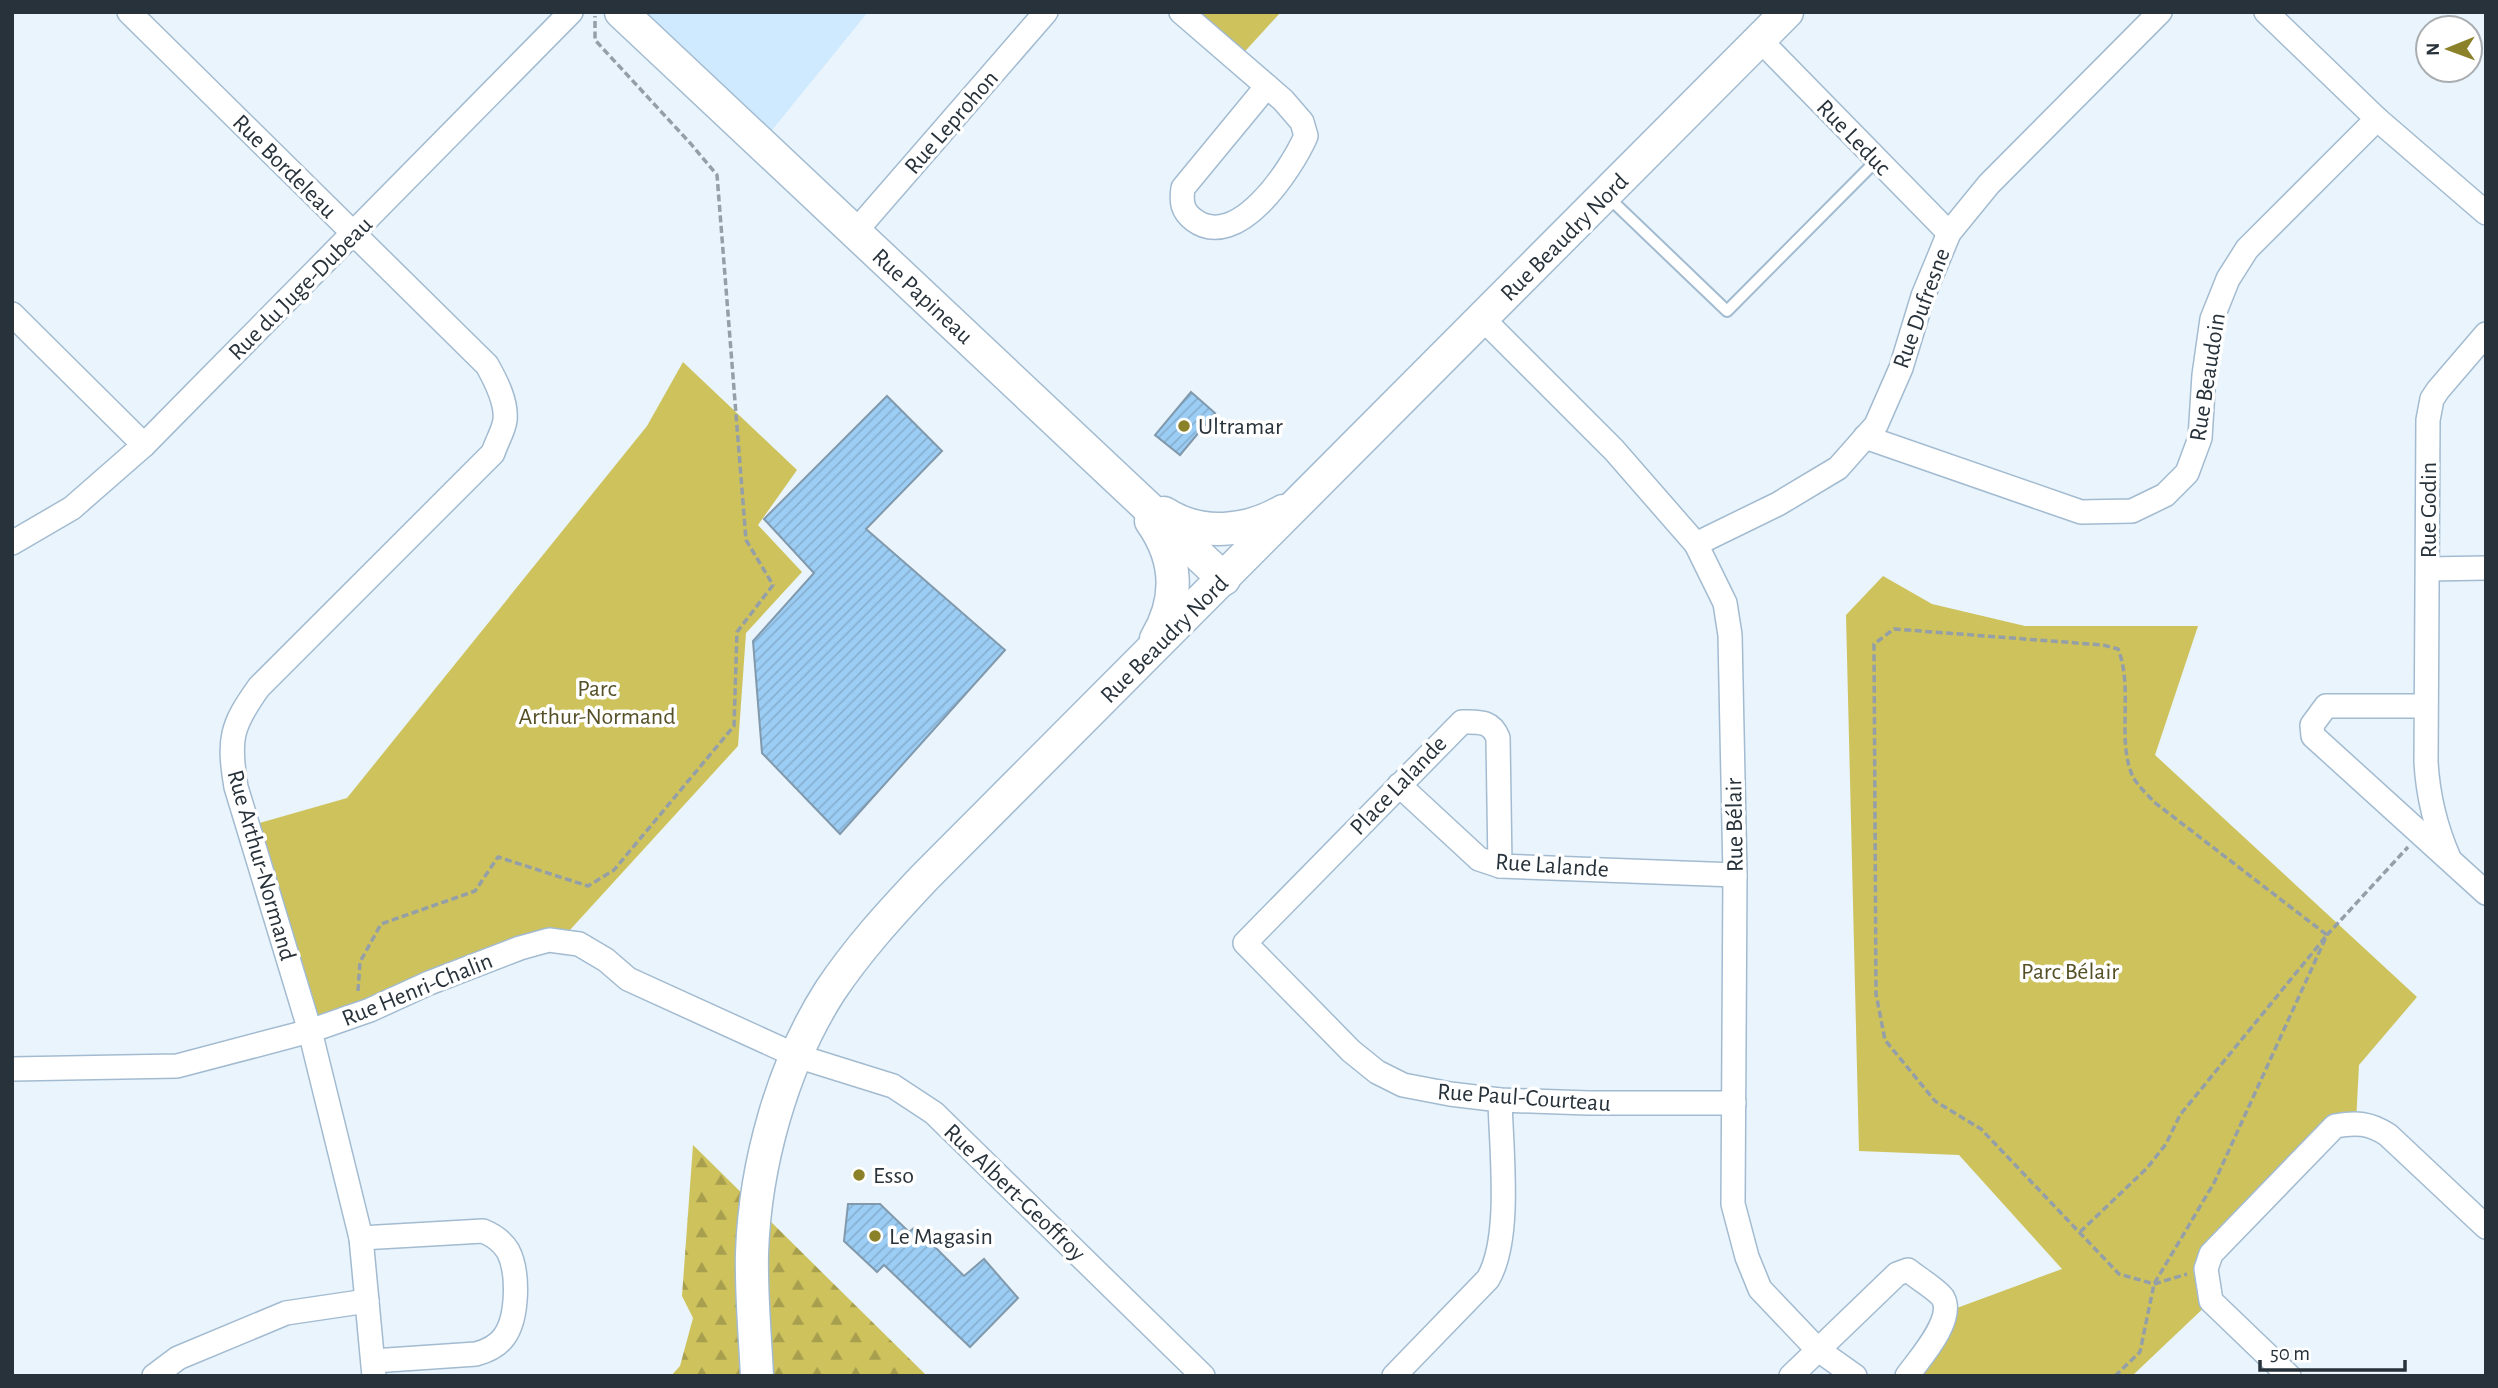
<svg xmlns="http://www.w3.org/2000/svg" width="2498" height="1388" viewBox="0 0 2498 1388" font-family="'Alegreya Sans',sans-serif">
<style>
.built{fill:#cfe9fe}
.green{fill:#cec25d}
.forest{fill:url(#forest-firs)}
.building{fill:url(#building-hatch);stroke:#8199ac;stroke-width:2}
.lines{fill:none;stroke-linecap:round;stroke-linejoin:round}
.lane-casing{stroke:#a3bbd0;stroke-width:14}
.street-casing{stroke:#a3bbd0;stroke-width:26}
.secondary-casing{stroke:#a3bbd0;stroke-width:35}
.path{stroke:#949fa7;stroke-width:3.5;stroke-dasharray:7 3.5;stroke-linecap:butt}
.lane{stroke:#fff;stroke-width:10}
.street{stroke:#fff;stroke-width:23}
.secondary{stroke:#fff;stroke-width:32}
.poi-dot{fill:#8b8128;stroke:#fff;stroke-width:2.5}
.labels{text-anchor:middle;stroke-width:7;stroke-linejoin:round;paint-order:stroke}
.street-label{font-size:24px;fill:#28323a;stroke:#fff}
.poi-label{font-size:24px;fill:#28323a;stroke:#fff;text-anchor:start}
.park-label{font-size:24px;fill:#555025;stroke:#fff}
</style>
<defs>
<pattern id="forest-firs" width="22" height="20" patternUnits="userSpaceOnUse" patternTransform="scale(1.75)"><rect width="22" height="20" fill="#cec25d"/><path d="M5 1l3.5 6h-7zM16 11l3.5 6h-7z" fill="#a79e4e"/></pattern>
<pattern id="building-hatch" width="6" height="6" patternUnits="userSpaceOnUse" patternTransform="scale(1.75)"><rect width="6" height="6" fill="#9ccdf4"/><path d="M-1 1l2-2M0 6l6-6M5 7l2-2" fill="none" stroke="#86b0d2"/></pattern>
</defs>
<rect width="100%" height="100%" fill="#e9f4fc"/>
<polygon class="built" points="642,12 868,12 768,135"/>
<g class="green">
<polygon points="1181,12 1281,12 1237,60"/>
<polygon points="683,362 797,470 758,525 802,572 746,633 738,746 569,931 310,1031 256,824 347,798 647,426"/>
<polygon points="1883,576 1932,604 2025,626 2198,626 2155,755 2417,997 2359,1065 2356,1122 2211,1254 2211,1301 2132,1376 1907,1376 1946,1312 2062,1269 1959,1155 1859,1151 1846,615"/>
</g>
<polygon class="forest" points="693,1145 927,1376 671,1376 680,1366 693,1318 682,1296"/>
<g class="building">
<polygon points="1191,392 1215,413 1180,455 1155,435"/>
<polygon points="887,396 942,451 866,529 1005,650 840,834 762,753 753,641 814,573 764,519"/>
<polygon points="848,1204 880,1204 909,1232 915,1227 964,1276 984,1259 1018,1298 970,1347 884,1265 877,1272 844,1241"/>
</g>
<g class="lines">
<g class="lane-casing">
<polyline id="lane" points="1607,196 1727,311 1877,160"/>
</g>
<g class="street-casing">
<g id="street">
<path d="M129,12L487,365C496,381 507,402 505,420C504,430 496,443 493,453L259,687C231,726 228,739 236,787L310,1031L361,1238L374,1376"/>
<path d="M1181,12L1283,100L1302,122L1306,136C1291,170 1237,252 1194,220C1182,211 1181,202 1183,188L1267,86"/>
<polyline points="2266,12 2377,119 2486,213"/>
<polyline points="1760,40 1949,233"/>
<polyline points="855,232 1046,12"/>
<polyline points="12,314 144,445"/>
<polyline points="1483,319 1614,450 1696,544 1725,603 1730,635 1735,875 1733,1204 1747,1257 1760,1289 1817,1349 1855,1376"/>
<polyline points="1865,437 2081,512 2132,511 2165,495 2187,473 2200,438 2204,375 2212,319 2228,279 2247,249 2377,119"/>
<polyline points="12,543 72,508 144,445 571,12"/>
<polyline points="1696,544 1778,504 1838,468 1876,425 1901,368 1923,296 1949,233 1989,184 2160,12"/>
<polyline points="2428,569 2486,568"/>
<polyline points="2425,706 2326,706 2312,725 2313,736 2486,893"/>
<polyline points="1399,785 1479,859 1500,866 1735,875"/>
<path d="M2449,858C2435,826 2428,797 2426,762L2428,420L2432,399L2438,390L2486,334"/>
<path d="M1500,866L1498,738C1491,720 1478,722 1462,722L1245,943L1351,1051L1377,1072L1403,1085L1450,1094L1500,1100L1588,1103H1734"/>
<polyline points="12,1069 177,1066 310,1031 370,1010 429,983 520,948 549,940 579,944 606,960 628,979 797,1056 893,1086 934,1113 1203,1376"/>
<path d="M361,1238L483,1231C493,1235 502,1241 508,1251C519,1272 518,1318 504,1337C497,1347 487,1351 476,1354L373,1361"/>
<polyline points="154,1376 178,1358 286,1313 367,1301"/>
<path d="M1394,1376L1488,1279C1512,1238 1501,1149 1500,1100"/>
<path d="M1791,1376L1897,1274L1908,1270C1916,1277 1938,1290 1943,1298C1955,1320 1919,1359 1907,1376"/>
<path d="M2289,1376L2211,1301L2206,1269L2211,1254L2335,1126C2356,1122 2370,1123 2388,1135L2486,1227"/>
</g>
</g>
<g class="secondary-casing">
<g id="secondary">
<polyline points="621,12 1224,579"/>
<path d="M1164,513C1201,537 1247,532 1283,511"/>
<path d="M1151,521C1178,559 1180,599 1156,639"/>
<path d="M757,1376C755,1335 751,1294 752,1253C755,1165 782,1066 830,991C858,949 891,913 925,877L1787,12"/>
</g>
</g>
<g class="path">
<polyline points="358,991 360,962 381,924 475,891 498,857 588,886 614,870 734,726 737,632 773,585 746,540 717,175 691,144 595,40 595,16"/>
<path d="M2080,1232L2147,1168L2166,1144L2180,1115L2327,935L2154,802C2147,794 2138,786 2133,777C2116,740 2134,689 2118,649L2103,645L1894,629L1874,644L1876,994L1885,1040L1935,1101L1981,1129L2119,1274L2154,1284L2187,1274"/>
<polyline points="2115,1376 2140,1352 2154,1284 2214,1183 2327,935 2408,847"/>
</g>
<use href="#lane" class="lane"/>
<use href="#street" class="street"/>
<use href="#secondary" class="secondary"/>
</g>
<g class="poi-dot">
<circle cx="1184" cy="426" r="7"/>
<circle cx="859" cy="1175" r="7"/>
<circle cx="875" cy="1236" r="7"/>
</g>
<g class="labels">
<g class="street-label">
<text transform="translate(951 122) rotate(-49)" y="8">Rue Leprohon</text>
<text transform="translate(1854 137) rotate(46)" y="8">Rue Leduc</text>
<text transform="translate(285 166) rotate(45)" y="8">Rue Bordeleau</text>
<text transform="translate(1564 237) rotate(-45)" y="8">Rue Beaudry Nord</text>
<text transform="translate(300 288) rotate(-45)" y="8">Rue du Juge-Dubeau</text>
<text transform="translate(923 296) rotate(43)" y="8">Rue Papineau</text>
<text transform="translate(1921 308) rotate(-70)" y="8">Rue Dufresne</text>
<text transform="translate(2207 377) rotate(-81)" y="8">Rue Beaudoin</text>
<text transform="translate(2428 510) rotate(-90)" y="8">Rue Godin</text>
<text transform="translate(1164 639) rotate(-45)" y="8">Rue Beaudry Nord</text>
<text transform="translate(1398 785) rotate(-46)" y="8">Place Lalande</text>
<text transform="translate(1734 825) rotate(-91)" y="8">Rue Bélair</text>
<text transform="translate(262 865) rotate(74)" y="8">Rue Arthur-Normand</text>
<text transform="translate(1552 865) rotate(4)" y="8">Rue Lalande</text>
<text transform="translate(417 989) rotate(-22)" y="8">Rue Henri-Chalin</text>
<text transform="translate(1524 1097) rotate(4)" y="8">Rue Paul-Courteau</text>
<text transform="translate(1015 1192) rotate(44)" y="8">Rue Albert-Geoffroy</text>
</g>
<g class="poi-label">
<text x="1198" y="434">Ultramar</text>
<text x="873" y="1183">Esso</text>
<text x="889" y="1244">Le Magasin</text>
</g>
<g class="park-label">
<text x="597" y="696">Parc<tspan x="597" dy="28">Arthur-Normand</tspan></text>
<text x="2070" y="979">Parc Bélair</text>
</g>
</g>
<rect width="2498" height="1388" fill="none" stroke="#28323a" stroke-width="28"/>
<g transform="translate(2449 49) rotate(269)"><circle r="33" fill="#ffffff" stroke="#a9adb0" stroke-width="2"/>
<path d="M0-5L12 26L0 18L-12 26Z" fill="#8b8128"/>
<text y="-10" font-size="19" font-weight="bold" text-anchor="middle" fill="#28323a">N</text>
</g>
<path d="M2260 1360v10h145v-10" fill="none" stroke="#28323a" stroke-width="3.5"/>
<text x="2270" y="1360" font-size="21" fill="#28323a" stroke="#ffffff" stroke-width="5" paint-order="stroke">50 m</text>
</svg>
